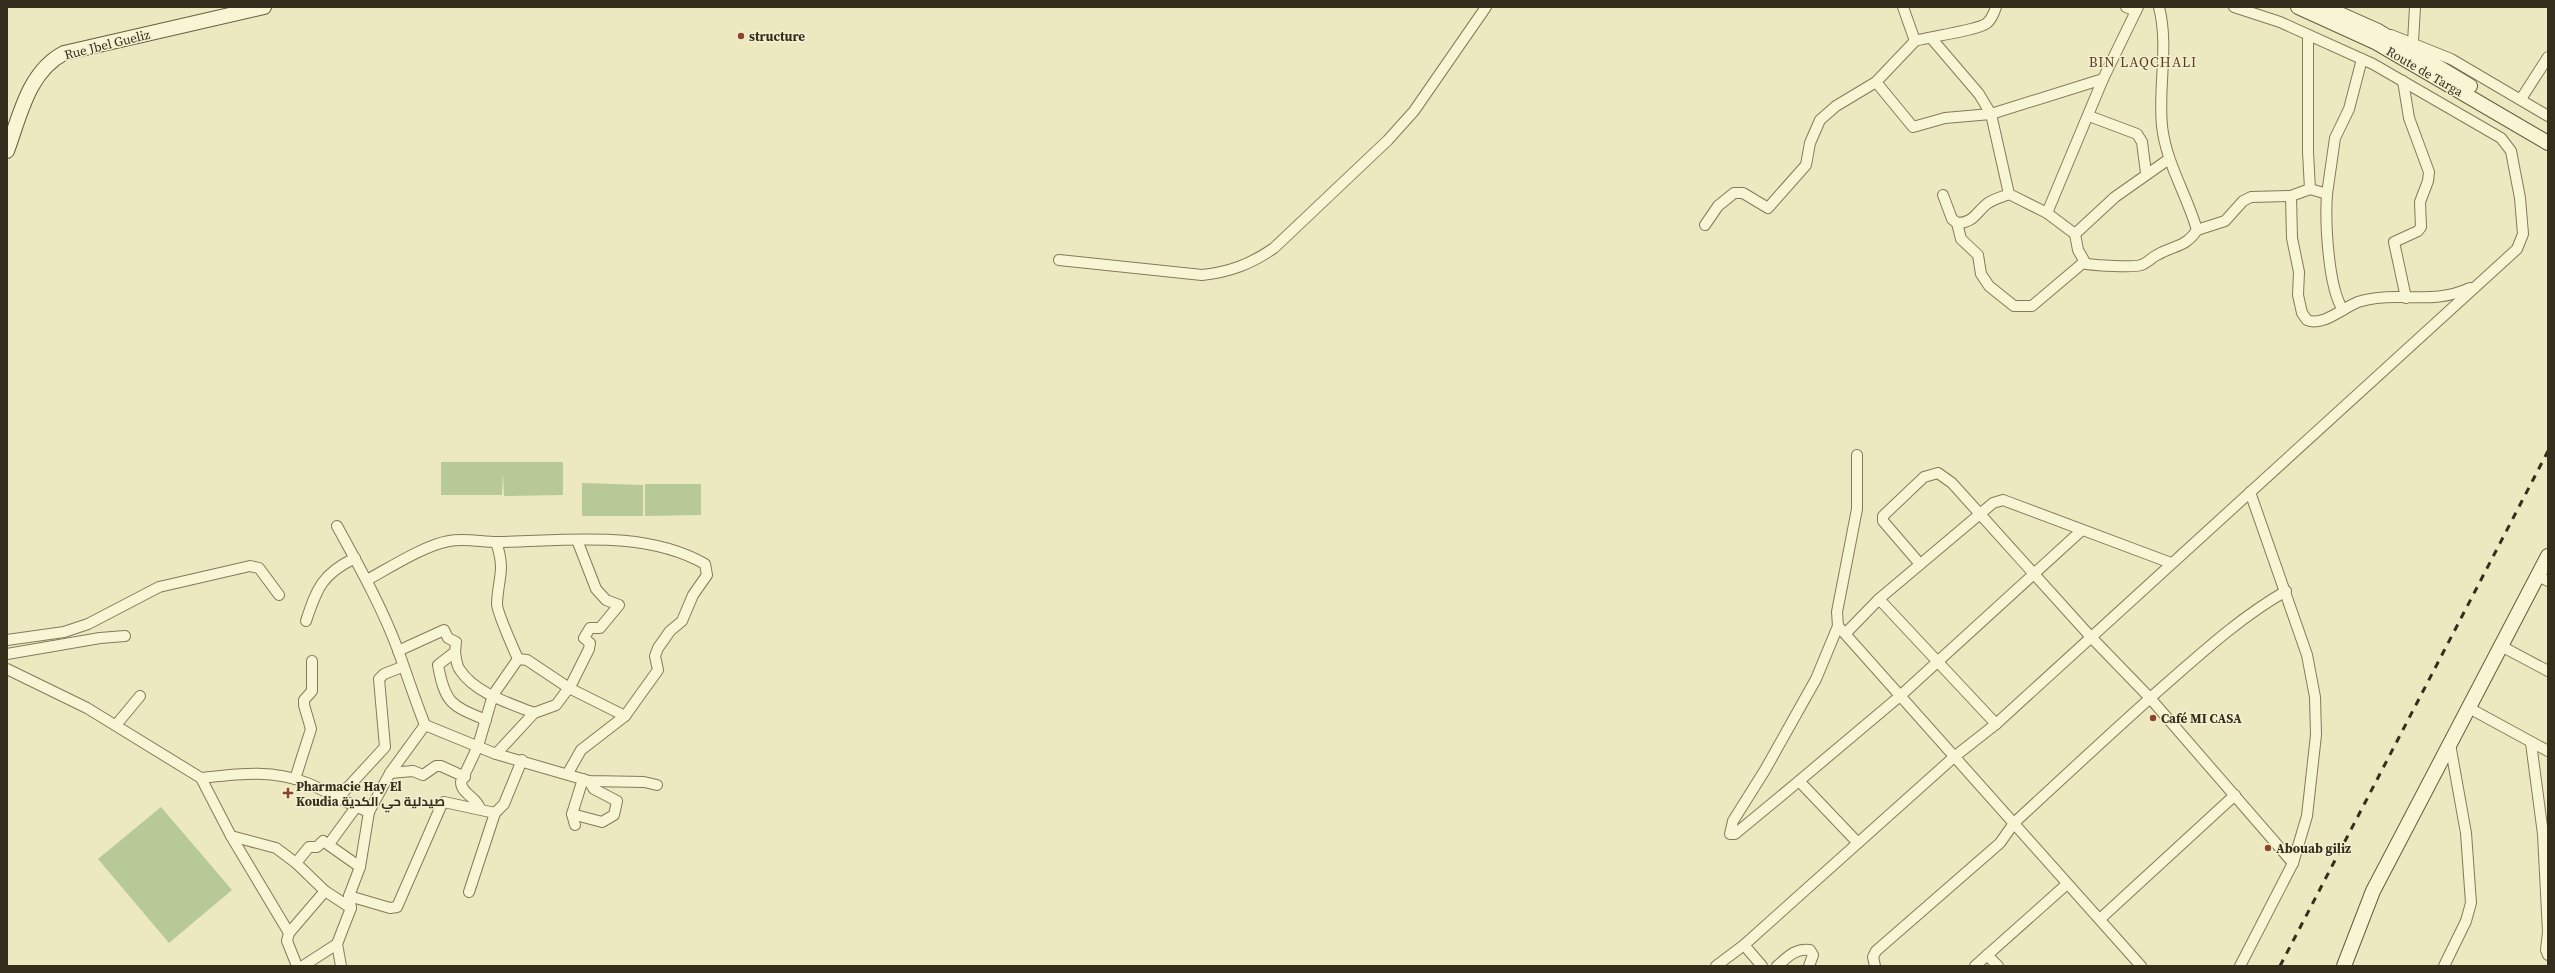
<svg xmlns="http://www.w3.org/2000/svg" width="2555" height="973" viewBox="0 0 2555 973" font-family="'Source Serif 4',Cairo,serif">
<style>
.green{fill:#b7c996}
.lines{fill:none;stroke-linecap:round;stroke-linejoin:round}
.street-casing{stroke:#847a59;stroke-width:12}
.secondary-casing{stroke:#665b3d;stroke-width:16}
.street{stroke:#f7f5d3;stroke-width:10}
.secondary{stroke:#f7f5d3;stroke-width:14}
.rail{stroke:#342e1d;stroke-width:3;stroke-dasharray:7 7;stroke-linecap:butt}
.poi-dot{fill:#90432c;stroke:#f3f1d0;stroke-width:1.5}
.labels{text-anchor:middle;stroke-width:3;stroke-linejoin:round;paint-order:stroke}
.poi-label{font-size:13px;font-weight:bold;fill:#342e1d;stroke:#f3f1d0;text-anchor:start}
.street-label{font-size:13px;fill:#342e1d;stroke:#f3f1d0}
.neighbourhood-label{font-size:14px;letter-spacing:1px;fill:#5f3b1e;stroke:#f3f1d0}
</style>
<rect width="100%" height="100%" fill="#ece9c1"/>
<g class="green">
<polygon points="441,462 563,462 563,495 504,496 503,473 502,495 441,495"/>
<polygon points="582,483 643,485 643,516 582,516"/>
<polygon points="645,484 701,484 701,515 645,516"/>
<polygon points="161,807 232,890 169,943 98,859"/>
</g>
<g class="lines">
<g class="street-casing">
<g id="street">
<polyline points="1903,7 1915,41"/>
<polyline points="2126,7 2136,11"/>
<path d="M2159,7C2169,47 2158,86 2162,126C2166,163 2187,195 2197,230L2225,221L2243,201L2251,197L2291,196L2310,189"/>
<polyline points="2308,35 2308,152 2310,189 2327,194 2335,138 2349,109 2362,59"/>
<polyline points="2391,35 2451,59 2548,116"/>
<polyline points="1932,39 1979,94 1991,114 2009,194 2047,213 2075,234"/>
<polyline points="2413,42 2415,7"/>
<polyline points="2403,81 2409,118 2429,172 2428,181 2420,202 2421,227 2418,231 2394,242 2406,298"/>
<polyline points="1876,82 1913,127 1945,118 1991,114 2103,79"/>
<polyline points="2521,99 2548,57"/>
<polyline points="2089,116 2137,134 2142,142 2146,173"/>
<path d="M2169,159L2115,197L2075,234L2078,250L2086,264C2095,265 2133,268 2141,265C2147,263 2151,258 2157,255C2174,245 2185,248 2197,230"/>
<path d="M2327,194C2325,222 2328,287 2343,310"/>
<path d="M1943,195L1952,219L1957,223C1974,223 1976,212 1988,203C1994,199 2002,197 2009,194"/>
<path d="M2291,196L2292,238L2299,272L2298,295L2302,313L2307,320C2323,327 2344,307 2358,302C2395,290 2432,306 2470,288"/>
<polyline points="2047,213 2103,79 2138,7"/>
<polyline points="1957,223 1961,239 1978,255 1981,274 1989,286 2014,306 2032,306 2084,262"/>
<path d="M1705,225L1718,206L1734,193H1743L1768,208L1806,165L1810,143L1820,120L1836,106L1876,82L1915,41C1928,37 1979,30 1987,23C1992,19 1994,13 1996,7"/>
<path d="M1059,260L1202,275C1230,272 1251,264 1274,248L1388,140L1414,111L1486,7"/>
<path d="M337,526C359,566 382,607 398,650C407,675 415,700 425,725L496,754L589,781L644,782L657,785"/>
<path d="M496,542C506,571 498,577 497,604C497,611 514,650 518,659"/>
<polyline points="1920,564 1883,521 1883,516 1924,477 1938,473 1952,483 2090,636 2150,698 2293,863"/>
<polyline points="2538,576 2548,581"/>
<path d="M367,580C389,568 425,545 449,541C464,538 482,542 497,542C565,541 644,529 705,564L707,575L693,595L682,621L670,631L658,648L655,656L658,670L625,716L581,750L568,773"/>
<polyline points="1879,599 1996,724"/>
<path d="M306,621C317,588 322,574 355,558"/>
<polyline points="1838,626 2141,966"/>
<polyline points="1846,633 1879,599 1993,503 2003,500 2171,563"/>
<polyline points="7,640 64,632 88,624 159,587 250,566 259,568 279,595"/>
<polyline points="2501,646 2548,671"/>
<path d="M398,651L444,630L448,638L456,642L455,652L438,665C445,704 452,706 486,720"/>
<path d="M455,652C456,657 456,665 460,670C475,693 509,703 534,713"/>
<polyline points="7,654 100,638 125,636"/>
<polyline points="518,659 527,660 569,688 625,716"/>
<polyline points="7,669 87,708 201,778 231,836 289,933 287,941 297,966"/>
<polyline points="2469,708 2548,751"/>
<polyline points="116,725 140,696"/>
<polyline points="2531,743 2543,834 2548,932 2546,950 2548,955"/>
<polyline points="496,754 534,713 556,705 571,685 589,649 590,643 584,638 590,628 600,628 619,605 606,600 596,589 577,540"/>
<polyline points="390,773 413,771 423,775 436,766 441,766 465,777"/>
<path d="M201,778C238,774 272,769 307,783C329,792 348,804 369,812L360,867L349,896L351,908L337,944L341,966"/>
<polyline points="295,779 311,729 304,705 304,700 312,691 312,661"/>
<polyline points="1799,781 1735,834 1730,834 1733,821 1765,770 1816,679 1838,626 1837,612 1857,509 1857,455"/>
<polyline points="338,798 385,747 379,679 384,674 402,667"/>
<path d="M480,809C477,797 461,794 461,782L478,746L493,695L518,659"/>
<polyline points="369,812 390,773 425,725"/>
<polyline points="572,814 602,822 614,815 617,801 594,789 589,781"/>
<polyline points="575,825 572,814 583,779"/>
<polyline points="231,836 276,848 296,863 325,891 351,908"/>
<polyline points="1858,843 1799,781 1900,696 2082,530"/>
<polyline points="329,844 356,807"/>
<polyline points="296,863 309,847 317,847 323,841 360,867"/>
<polyline points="469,892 495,813 504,804 522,760"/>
<polyline points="349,896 390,908 397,907 441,806 444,802 495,813"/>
<polyline points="2100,919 2235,795"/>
<polyline points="289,933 325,891"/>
<polyline points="1744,945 1762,966"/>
<polyline points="1987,955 1998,966"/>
<polyline points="303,966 337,944"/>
<polyline points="1716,966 1744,945 1954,757 1996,724 2517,249 2523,234 2520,198 2511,151 2501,138 2373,64 2280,22 2234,7"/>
<path d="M1777,966C1788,957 1795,948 1810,950L1813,955L1809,966"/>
<path d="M1875,966L1873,957L1876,951L2000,843L2014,823C2065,776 2115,729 2166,684C2205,650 2241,617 2286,591"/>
<polyline points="1975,966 2067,884"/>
<polyline points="2240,966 2293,863 2307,816 2316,735 2315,697 2307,655 2250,492"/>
<polyline points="2444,966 2466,921 2471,903 2466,833 2450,744"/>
</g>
</g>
<g class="secondary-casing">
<g id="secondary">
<polyline points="2298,7 2377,43 2548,143"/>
<polyline points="2324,7 2378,31 2470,86"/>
<path d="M7,151C20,116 28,72 64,53L264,7"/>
<polyline points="2344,966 2373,891 2548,556"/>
</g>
</g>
<use href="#street" class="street"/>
<use href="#secondary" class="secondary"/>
<polyline class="rail" points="2280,966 2548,451"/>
</g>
<g class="poi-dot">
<circle cx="741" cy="36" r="4"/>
<circle cx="2153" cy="718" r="4"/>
<path d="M286 787h4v4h4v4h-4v4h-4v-4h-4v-4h4z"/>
<circle cx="2268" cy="848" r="4"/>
</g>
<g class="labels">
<g class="poi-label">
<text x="749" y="41">structure</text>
<text x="2161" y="723">Café MI CASA</text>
<text x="296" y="791">Pharmacie Hay El<tspan x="296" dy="15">Koudia صيدلية حي الكدية</tspan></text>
<text x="2276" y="853">Abouab giliz</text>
</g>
<g class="street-label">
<text transform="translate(107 44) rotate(-14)" y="5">Rue Jbel Gueliz</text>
<text transform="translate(2425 71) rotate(30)" y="5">Route de Targa</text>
</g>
<g class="neighbourhood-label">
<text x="2143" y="67">BIN LAQCHALI</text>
</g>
</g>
<rect width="2555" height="973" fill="none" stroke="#342e1d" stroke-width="16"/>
</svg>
